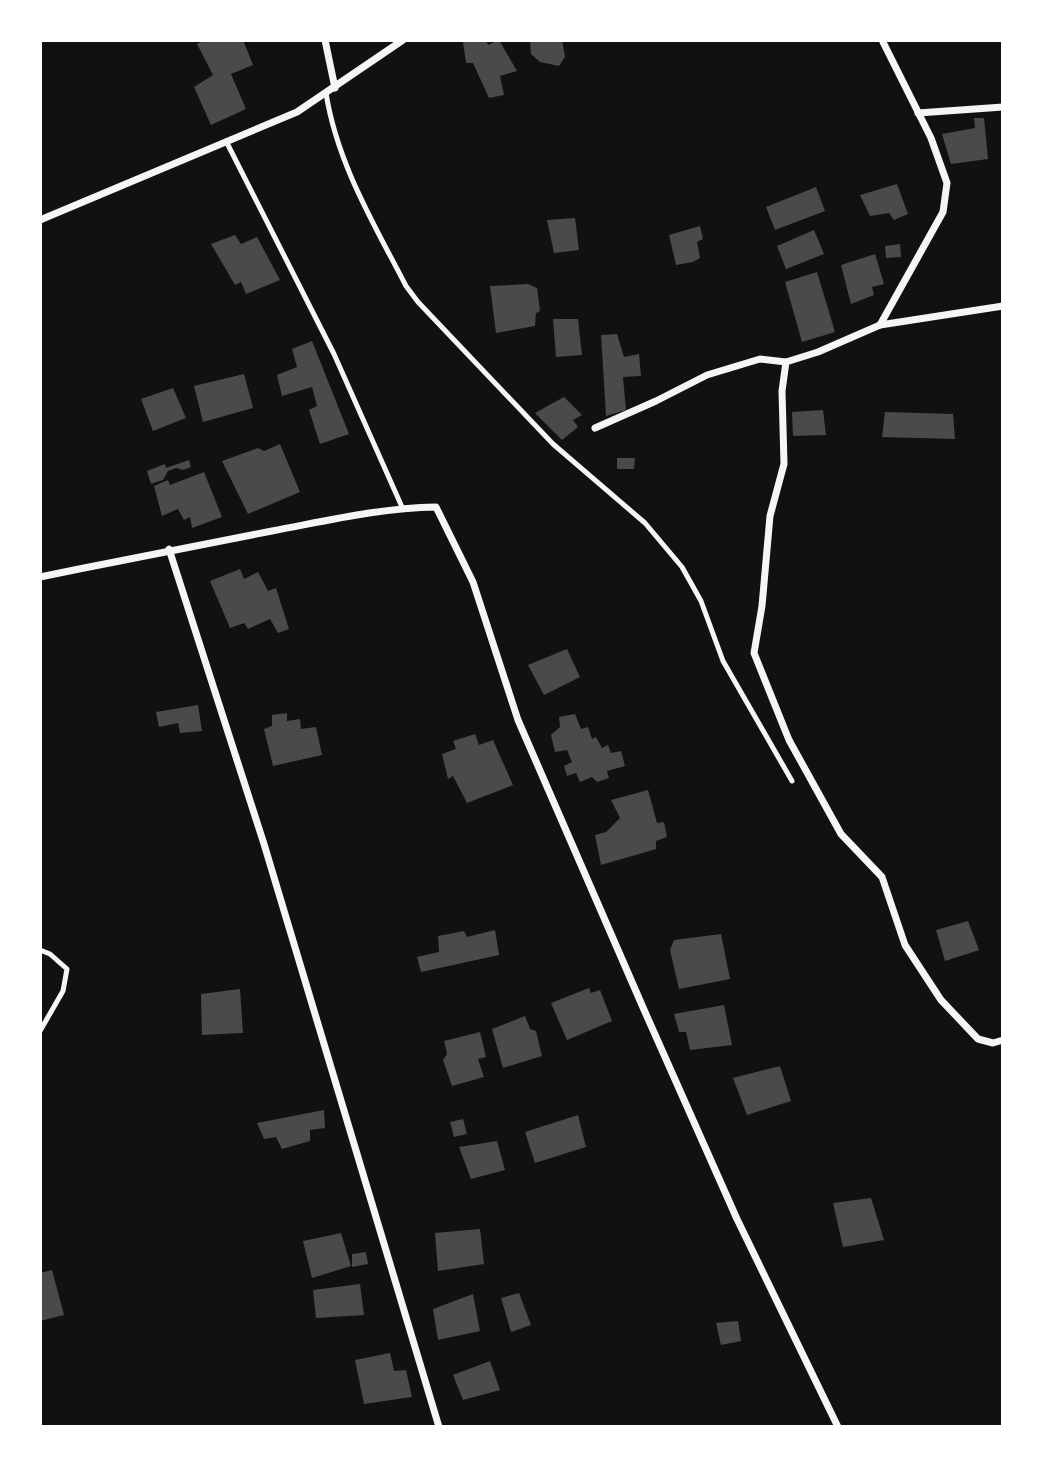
<svg xmlns="http://www.w3.org/2000/svg" width="1043" height="1467" viewBox="0 0 1043 1467" font-family="Commissioner,sans-serif">
<style>
.building{fill:#4a4a4a}
.lines{fill:none;stroke-linecap:round;stroke-linejoin:round}
.service{stroke:#f5f5f5;stroke-width:5}
.minor{stroke:#f5f5f5;stroke-width:7}
</style>
<rect width="100%" height="100%" fill="#111"/>
<g class="building">
<polygon points="206,40 243,40 253,65 231,74 246,109 211,125 194,87 213,75 197,44"/>
<polygon points="468,40 486,40 488,45 499,40 517,71 500,76 504,95 489,98 473,63 466,63 463,42"/>
<polygon points="530,40 562,40 565,57 559,66 540,62 531,54"/>
<polygon points="974,118 984,118 988,159 951,164 942,134 975,128"/>
<polygon points="897,184 908,214 894,220 889,213 870,216 860,195"/>
<polygon points="816,187 825,211 775,230 766,207"/>
<polygon points="575,218 579,250 554,253 547,220"/>
<polygon points="700,226 703,239 697,242 700,258 693,262 676,265 669,235"/>
<polygon points="814,230 824,254 786,269 777,246"/>
<polygon points="235,235 241,244 257,237 280,280 246,294 241,282 235,285 211,244"/>
<polygon points="900,244 901,257 886,258 885,246"/>
<polygon points="875,254 884,284 872,287 874,295 851,304 841,265"/>
<polygon points="817,272 835,332 802,342 785,282"/>
<polygon points="528,284 537,288 540,311 536,313 535,326 496,333 490,286"/>
<polygon points="553,319 578,319 582,355 556,357"/>
<polygon points="617,334 624,357 639,354 641,376 623,377 626,410 606,416 601,335"/>
<polygon points="312,341 349,434 320,444 309,410 317,406 312,387 282,396 277,375 297,367 292,349"/>
<polygon points="244,374 253,408 203,422 194,386"/>
<polygon points="173,388 186,418 153,431 141,399"/>
<polygon points="564,397 582,415 573,420 578,427 562,440 535,413"/>
<polygon points="823,410 826,435 793,436 792,412"/>
<polygon points="885,412 953,414 955,439 882,437"/>
<polygon points="280,444 300,492 248,514 222,461 258,448 264,451"/>
<polygon points="617,458 635,458 634,469 617,469"/>
<polygon points="189,460 191,467 183,470 176,468 168,471 163,480 151,484 147,471 165,464 166,468"/>
<polygon points="204,472 222,517 192,528 190,517 184,520 178,509 162,516 154,486 168,480 170,485"/>
<polygon points="240,569 244,579 258,572 268,591 276,588 289,629 278,633 270,619 248,629 244,623 230,628 210,581"/>
<polygon points="567,649 580,677 544,695 528,665"/>
<polygon points="198,705 202,731 180,733 178,723 159,727 156,712"/>
<polygon points="287,713 287,721 300,719 301,729 316,727 322,755 273,766 264,729 272,726 272,715"/>
<polygon points="575,714 581,729 588,727 592,739 596,737 602,748 608,745 611,753 621,751 625,766 607,771 609,778 597,782 592,777 580,782 576,773 567,776 564,766 572,762 567,750 555,752 551,735 560,727 559,717"/>
<polygon points="475,734 479,745 493,740 513,785 467,803 453,776 448,779 442,754 456,749 453,741"/>
<polygon points="648,790 657,823 664,822 667,837 656,841 656,849 601,865 595,835 606,832 620,818 611,800"/>
<polygon points="968,921 979,950 945,961 936,930"/>
<polygon points="495,930 499,955 421,972 417,957 439,952 438,936 464,931 467,937"/>
<polygon points="721,934 730,979 679,989 670,950 674,940"/>
<polygon points="589,988 591,993 600,990 612,1021 567,1040 551,1003"/>
<polygon points="240,989 243,1033 202,1035 201,994"/>
<polygon points="724,1005 732,1045 690,1050 686,1032 679,1032 674,1014"/>
<polygon points="525,1016 530,1029 536,1031 542,1056 503,1068 492,1029"/>
<polygon points="480,1032 486,1057 478,1059 484,1077 452,1086 443,1060 447,1054 444,1041"/>
<polygon points="780,1066 791,1101 747,1115 733,1078"/>
<polygon points="324,1110 325,1128 310,1130 310,1141 282,1149 276,1137 264,1139 257,1123"/>
<polygon points="578,1115 586,1147 535,1163 525,1132"/>
<polygon points="463,1119 467,1134 454,1137 450,1122"/>
<polygon points="497,1141 505,1170 471,1179 459,1147"/>
<polygon points="871,1198 884,1240 843,1247 833,1203"/>
<polygon points="480,1229 484,1264 438,1271 435,1233"/>
<polygon points="341,1233 351,1266 312,1278 303,1241"/>
<polygon points="366,1252 368,1264 352,1267 352,1254"/>
<polygon points="52,1270 64,1315 40,1321 40,1273"/>
<polygon points="360,1284 364,1315 316,1318 313,1290"/>
<polygon points="519,1293 531,1325 511,1332 501,1298"/>
<polygon points="473,1294 480,1331 438,1340 433,1309"/>
<polygon points="738,1321 741,1341 721,1345 716,1323"/>
<polygon points="390,1353 394,1371 406,1370 412,1397 364,1404 355,1360"/>
<polygon points="490,1361 500,1390 463,1400 453,1375"/>
</g>
<g class="lines">
<g class="service">
<path d="M326,93C337,163 374,224 406,286L418,302L553,444L645,523L682,567L701,601L723,661L792,781"/>
<polyline points="226,141 334,354 402,507"/>
<polyline points="40,950 50,954 67,969 63,991 40,1031"/>
</g>
<g class="minor">
<polyline points="325,40 335,88"/>
<polyline points="882,40 931,138 947,183 943,212 880,325 818,352 786,362 782,391 784,464 770,516 762,606 754,653 789,740 841,834 882,877 905,945 941,1000 978,1039 993,1043 1003,1040"/>
<polyline points="918,113 1003,107"/>
<polyline points="40,220 297,112 403,40"/>
<polyline points="880,325 1003,306"/>
<polyline points="595,428 656,401 707,375 760,359 786,362"/>
<polyline points="169,549 264,844 439,1427"/>
<path d="M40,577C117,561 194,546 272,531C326,521 380,508 436,507L473,582L518,720L645,1012L737,1219L838,1427"/>
</g>
</g>
<rect width="1043" height="1467" fill="none" stroke="#ffffff" stroke-width="84"/>
</svg>
